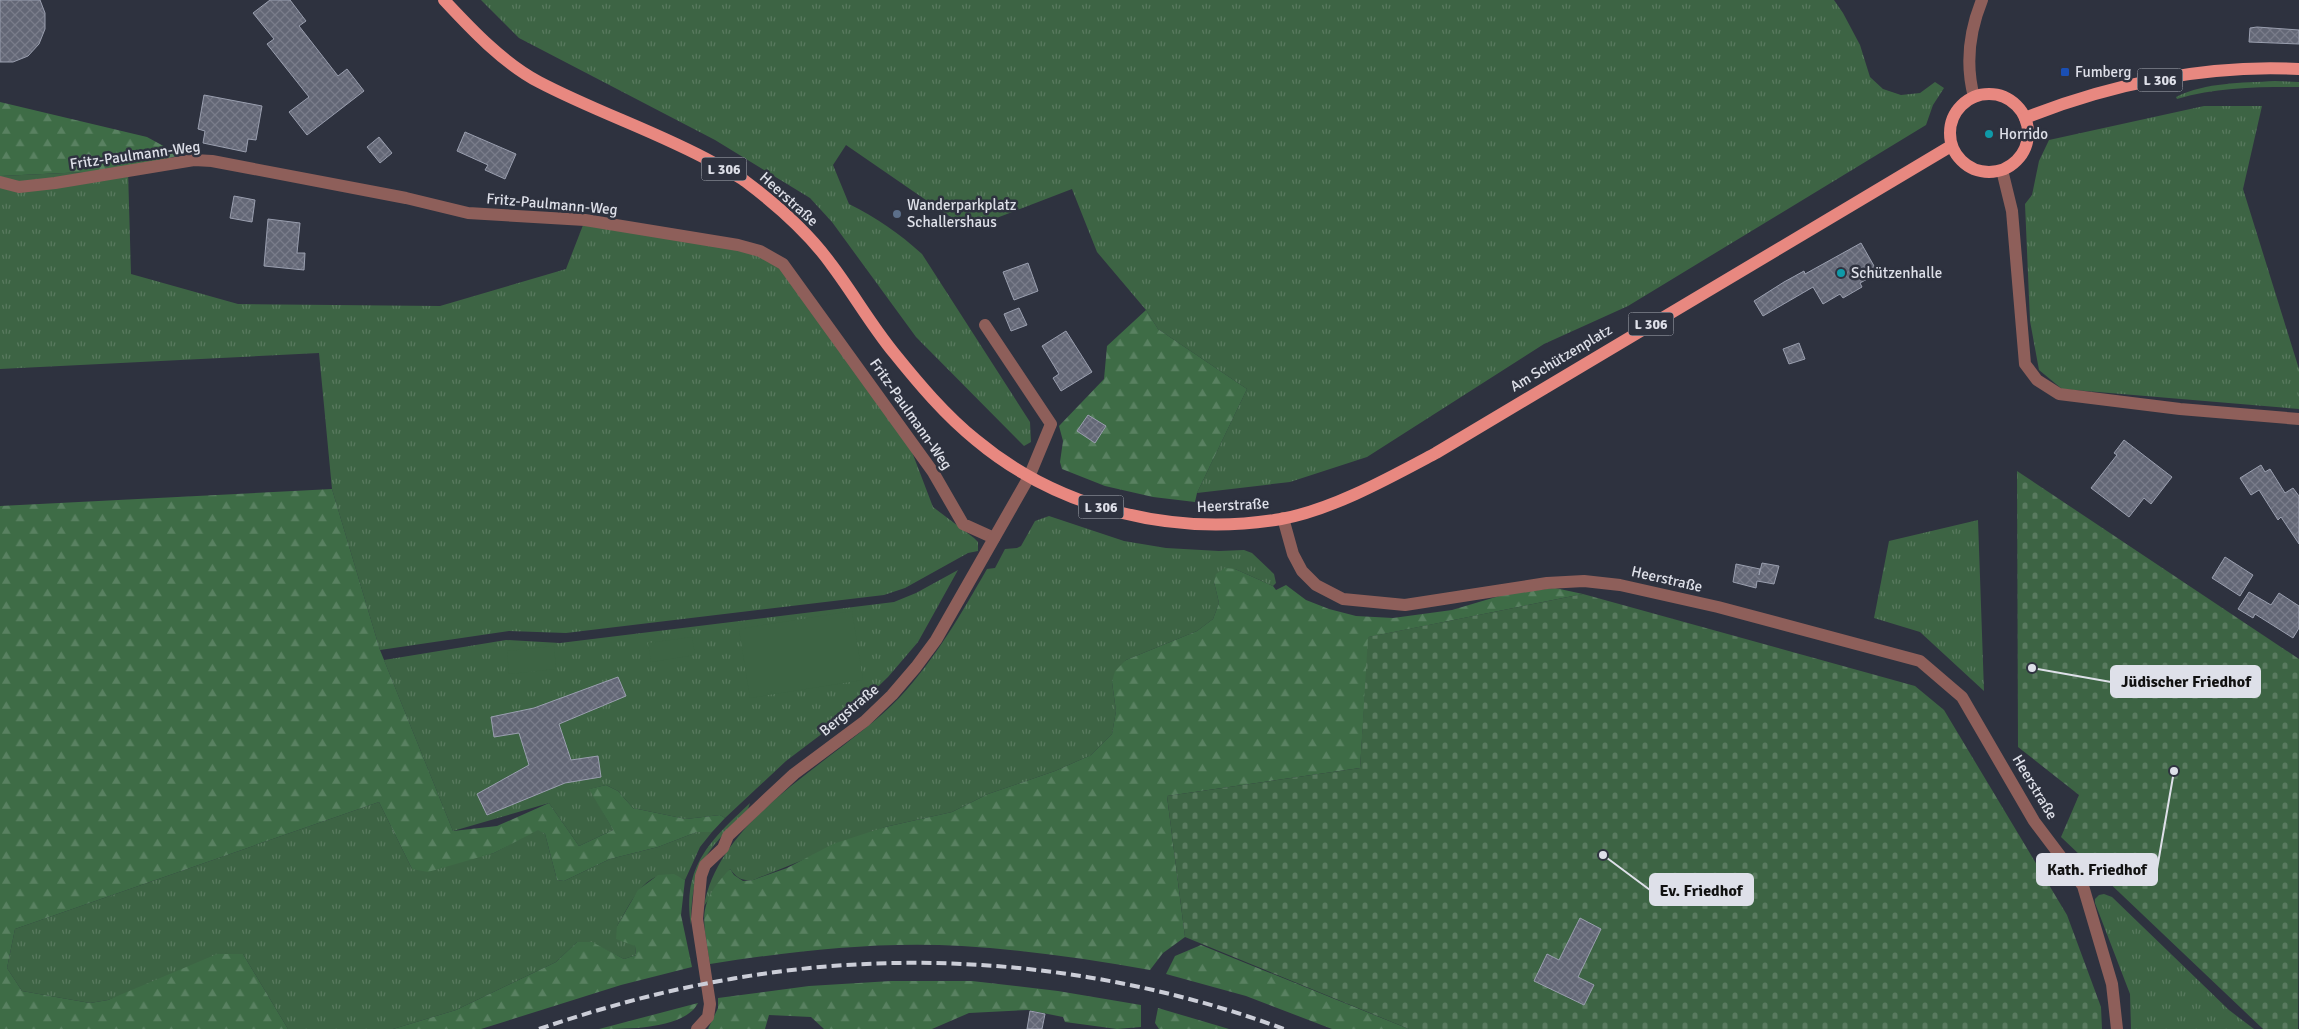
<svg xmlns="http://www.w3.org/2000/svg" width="2299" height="1029" viewBox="0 0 2299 1029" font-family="Signika,sans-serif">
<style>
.grass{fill:url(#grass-tufts)}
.forest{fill:url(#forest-firs)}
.cemetery{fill:url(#cemetery-stones)}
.garden{fill:#3d6444}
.building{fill:url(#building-cross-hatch);stroke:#9a9faf}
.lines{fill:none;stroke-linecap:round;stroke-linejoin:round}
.street{stroke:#8e5f5a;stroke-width:12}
.primary{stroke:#e88880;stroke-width:12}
.rail{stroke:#ccced8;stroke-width:4;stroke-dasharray:10 5;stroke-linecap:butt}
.transit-dot{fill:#1a4fb4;stroke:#2e323f;stroke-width:2}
.culture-dot{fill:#0f9aa8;stroke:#2e323f;stroke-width:2}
.service-dot{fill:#5c6f8a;stroke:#2e323f;stroke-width:2}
.labels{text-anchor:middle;stroke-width:5;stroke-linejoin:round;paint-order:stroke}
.shield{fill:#2e323f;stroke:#a9acb6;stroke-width:1}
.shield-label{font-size:14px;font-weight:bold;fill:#dee0e9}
.poi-label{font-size:15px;fill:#dee0e9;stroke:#2e323f;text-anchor:start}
.street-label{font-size:15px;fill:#dee0e9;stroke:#2e323f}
.leader{fill:none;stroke:#dee0e9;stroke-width:2}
.callout-dot{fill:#dee0e9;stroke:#2e323f;stroke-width:2}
.callout{fill:#dee0e9;stroke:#dee0e9;stroke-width:2}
.callout-label{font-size:16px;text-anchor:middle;font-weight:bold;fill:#111}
</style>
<defs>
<pattern id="grass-tufts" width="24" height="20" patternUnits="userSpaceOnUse" patternTransform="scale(1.25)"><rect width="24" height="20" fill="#3d6444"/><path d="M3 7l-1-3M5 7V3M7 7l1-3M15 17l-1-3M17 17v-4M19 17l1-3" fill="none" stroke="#597a5f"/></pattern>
<pattern id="forest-firs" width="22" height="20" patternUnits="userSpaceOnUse" patternTransform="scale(1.25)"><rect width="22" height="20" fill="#3e6c46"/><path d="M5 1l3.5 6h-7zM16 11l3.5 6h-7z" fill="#598161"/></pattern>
<pattern id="cemetery-stones" width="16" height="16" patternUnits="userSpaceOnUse" patternTransform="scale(1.25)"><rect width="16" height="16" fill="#3d6444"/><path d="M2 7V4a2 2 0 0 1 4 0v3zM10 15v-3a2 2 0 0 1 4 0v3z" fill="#597a5f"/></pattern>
<pattern id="building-cross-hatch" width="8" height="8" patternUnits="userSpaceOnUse" patternTransform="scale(1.25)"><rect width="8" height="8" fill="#636776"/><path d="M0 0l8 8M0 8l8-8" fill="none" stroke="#797c8a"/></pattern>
</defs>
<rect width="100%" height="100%" fill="#2e323f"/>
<g class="grass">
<path d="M481,0H1834L1843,13L1860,45L1870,77L1883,89L1901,95L1920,93L1935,82L1944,88L1933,105L1926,125L1628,306L1544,344L1367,457L1290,482L1197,493L1247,389L1158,329L1146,310L1097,252L1072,189L968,229L846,145L833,165L849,204C877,218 899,233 922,254L1030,422L1031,442L1024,446L916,337L832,222L810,198L715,140L519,38Z"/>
<path d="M2275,81L2299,82V87C2257,87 2217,87 2177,99L2176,97C2207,82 2241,83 2275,81Z"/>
<polygon points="2204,106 2262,106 2243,189 2299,369 2299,409 2062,389 2039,370 2030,321 2025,204 2032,195 2039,161 2049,140"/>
<polygon points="128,170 131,274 238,304 440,306 566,269 585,220 738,245 783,264 904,431 933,507 974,538 978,542 978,551 968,553 905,588 884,595 566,633 509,631 380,650 332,489 319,353 0,369 0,176"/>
<path d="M1049,516L1124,541L1166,548L1219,551L1244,550L1252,553L1274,574L1276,583L1273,586L1235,569L1214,582L1219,603L1213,619L1197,631L1126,660L1112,682L1116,711L1112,734L1091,755L1055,771L988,794L952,812L885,827L753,880C741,881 737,878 730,869L704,906C720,814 840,760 900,697C936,658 961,614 987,569L995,568L1005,549L1017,548L1021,546L1035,521Z"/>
<polygon points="1978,520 1984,691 1920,632 1874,618 1889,541"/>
<polygon points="958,570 918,642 888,677 856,708 786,761 725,818 720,815 686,819 633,808 618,791 606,785 590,789 613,830 579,846 549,803 453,831 384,660 506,640 560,643 894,602 916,593"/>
<path d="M379,802L412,869L494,853L538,829L545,834L557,880L564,881L610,859L658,847L697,832H712L700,847L685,880C648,861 633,899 617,926L635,946L636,955L624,959L592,943L577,942L556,962L456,1010L393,1029H288L243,954L108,1000L90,1003L22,991L7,968L15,929Z"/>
<path d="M750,803L748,809C706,852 692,863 691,925C682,866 710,841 750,803Z"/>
<polygon points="2104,894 2112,897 2229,1010 2254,1029 2131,1029 2130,994 2095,903 2095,899 2099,895"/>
</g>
<g class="forest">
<polygon points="0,102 147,137 180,155 128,170 0,176"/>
<polygon points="1146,310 1158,329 1247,389 1197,493 1195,502 1153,497 1105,486 1062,469 1060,462 1063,441 1059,426 1104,379 1107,346"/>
<polygon points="332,489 380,650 453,831 497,826 549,803 579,846 613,830 589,789 606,785 618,791 633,808 686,819 720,815 725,818 712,832 697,832 658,847 610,859 564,881 557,880 545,834 538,830 494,853 428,872 412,869 379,802 15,929 7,968 22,991 90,1003 108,1000 217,954 243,954 288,1029 0,1029 0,506"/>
<path d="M1225,568L1235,569L1273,586L1276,590L1286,585L1306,600L1329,609L1356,616L1393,618L1452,610L1506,594L1555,588L1583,594L1369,637L1360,768L1167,796L1185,937L1163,953L1150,970C1088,959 1026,950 962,946C878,941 793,951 710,964C703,918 696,905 730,869L734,875L743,881L753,880L787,868L833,844L885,827L952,812L988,794L1055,771L1091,755L1112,734L1116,711L1112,682L1115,671L1126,660L1197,631L1213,619L1219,603L1214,582L1216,574Z"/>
<polygon points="674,874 685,880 681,915 692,967 621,985 481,1029 393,1029 456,1010 556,962 577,942 592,942 624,959 636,955 635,946 616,939 617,926 638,890 658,875"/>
<polygon points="1201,945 1409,1029 1332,1029 1246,996 1166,974 1175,956"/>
<polygon points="891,981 972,981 1058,991 1141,1005 1141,1027 1117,1029 1065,1022 1063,1017 1028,1010 969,1013 932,1029 824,1029 811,1017 769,1015 765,1029 708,1029 718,1008 718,998 809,986"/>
<path d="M698,1003C685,1029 628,1029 599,1029Z"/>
<polygon points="1158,1008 1219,1026 1229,1029 1159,1029 1155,1023"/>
</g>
<g class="cemetery">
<polygon points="2017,471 2299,659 2298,1029 2263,1029 2061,837 2079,795 2018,747"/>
<polygon points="1583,594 1915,686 1944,710 2067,915 2101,1007 2102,1029 1409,1029 1185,937 1167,796 1360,768 1368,637"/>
</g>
<g class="garden">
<polygon points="852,611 863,680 750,698 739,629"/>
<polygon points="692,637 695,655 651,662 648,643"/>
<polygon points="554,646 556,669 509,674 507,651"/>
</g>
<g class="building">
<polygon points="0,0 40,0 45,13 45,29 39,44 28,56 13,62 0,62"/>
<polygon points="270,0 290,0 306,21 299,26 338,76 347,69 364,91 307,135 289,112 309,97 267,44 274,39 253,13"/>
<polygon points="2257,27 2299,30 2299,44 2249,42 2250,28"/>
<polygon points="204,95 262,106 256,140 248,139 246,152 203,143 205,131 198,129"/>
<polygon points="465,132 516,154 505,179 485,170 488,165 457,151"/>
<polygon points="379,137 392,153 380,163 367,147"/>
<polygon points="234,196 255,200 252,222 230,218"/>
<polygon points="268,219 300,223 297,253 305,253 304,270 264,266"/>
<polygon points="1861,243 1878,273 1860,283 1862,287 1843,298 1840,294 1823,304 1813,287 1763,316 1754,301 1784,282 1804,271 1805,274"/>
<polygon points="1028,263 1038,291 1014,300 1003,272"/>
<polygon points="1019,308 1027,325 1011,331 1004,314"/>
<polygon points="1066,331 1092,372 1061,391 1053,378 1059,374 1042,346"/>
<polygon points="1799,343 1805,359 1789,364 1783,349"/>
<polygon points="1088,415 1106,426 1095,443 1077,431"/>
<polygon points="2124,440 2172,477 2151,504 2144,498 2129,517 2091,488 2117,455 2114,453"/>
<polygon points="2261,465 2265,472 2270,469 2285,493 2293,488 2299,496 2299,544 2281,517 2278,520 2259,490 2251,495 2240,478"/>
<polygon points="2225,557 2253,575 2240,596 2212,578"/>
<polygon points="1762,563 1779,566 1774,584 1757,581 1756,588 1733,582 1736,564 1760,569 1759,575"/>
<polygon points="2249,592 2271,605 2279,593 2299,606 2299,628 2293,638 2255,614 2253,618 2238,609"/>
<polygon points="618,677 626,696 559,724 571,760 598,756 601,777 565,783 487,815 477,794 529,765 519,733 494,737 491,717 534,708"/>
<polygon points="1580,918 1601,929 1578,977 1594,985 1584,1005 1534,981 1547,954 1559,960"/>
<polygon points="1030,1011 1045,1014 1042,1029 1027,1029"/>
</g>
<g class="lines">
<g class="street">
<path d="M1974,97C1965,63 1969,32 1982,0"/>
<polyline points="2002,170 2012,211 2025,364 2037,380 2059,394 2180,409 2299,419"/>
<polyline points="0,182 19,187 55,183 194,160 212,161 406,198 468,213 585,220 738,245 760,251 783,264 933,472 963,524 994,538"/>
<polyline points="1283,518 1293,554 1302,571 1316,585 1343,599 1405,605 1547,583 1584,581 1620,585 1718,607 1920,661 1962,697 2034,821 2083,886 2112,984 2117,1029"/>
<polyline points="697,1029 708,1017 710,1004 697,919 701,876 705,865 723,848 728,836 768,798 794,774 865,721 892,695 916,667 936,640 1029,477 1051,424 985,325"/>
</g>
<g class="primary">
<path d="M444,0C471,29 503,63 539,82C596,112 658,132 714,163C724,169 735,174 745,181C777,205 808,232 831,264C853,293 871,325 894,353C919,384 945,415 976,440C1060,510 1175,537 1281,519C1332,510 1391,477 1436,453L1951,146"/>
<circle cx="1989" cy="133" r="39"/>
<path d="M2025,118C2110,84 2207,64 2299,69"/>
</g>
<path class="rail" d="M539,1029C601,1008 665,990 731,979C915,946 1108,964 1284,1029"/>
</g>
<rect class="transit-dot" x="2060" y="67" width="10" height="10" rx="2.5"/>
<g class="culture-dot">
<circle cx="1989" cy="134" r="5"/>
<circle cx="1841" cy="273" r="5"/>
</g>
<circle class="service-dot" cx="897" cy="214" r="5"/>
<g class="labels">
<g class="shield">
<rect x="2137.5" y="68.5" width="45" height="23" rx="4"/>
<rect x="701.5" y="157.5" width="45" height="23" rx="4"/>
<rect x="1628.5" y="312.5" width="45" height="23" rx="4"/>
<rect x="1078.5" y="495.5" width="45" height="23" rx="4"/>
</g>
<g class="shield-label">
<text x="2160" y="85">L 306</text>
<text x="724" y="174">L 306</text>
<text x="1651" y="329">L 306</text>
<text x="1101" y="512">L 306</text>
</g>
<g class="poi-label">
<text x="2075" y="77">Fumberg</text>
<text x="1999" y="139">Horrido</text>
<text x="907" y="210">Wanderparkplatz<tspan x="907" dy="17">Schallershaus</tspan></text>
<text x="1851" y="278">Schützenhalle</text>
</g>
<g class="street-label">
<text transform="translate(135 155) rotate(-8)" y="5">Fritz-Paulmann-Weg</text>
<text transform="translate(789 199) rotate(42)" y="5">Heerstraße</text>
<text transform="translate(552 204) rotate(5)" y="5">Fritz-Paulmann-Weg</text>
<text transform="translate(1561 358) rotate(-31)" y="5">Am Schützenplatz</text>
<text transform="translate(911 414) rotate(55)" y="5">Fritz-Paulmann-Weg</text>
<text transform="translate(1233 505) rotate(-3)" y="5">Heerstraße</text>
<text transform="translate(1667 579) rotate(13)" y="5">Heerstraße</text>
<text transform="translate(849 710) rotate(-40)" y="5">Bergstraße</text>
<text transform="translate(2035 787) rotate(59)" y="5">Heerstraße</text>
</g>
</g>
<path class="leader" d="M2032 668L2111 682M2174 771L2157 869M1603 855L1650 890"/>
<g class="callout-dot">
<circle cx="2032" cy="668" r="5"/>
<circle cx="2174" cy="771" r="5"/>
<circle cx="1603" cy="855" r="5"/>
</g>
<g class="callout">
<rect x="2111" y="666" width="149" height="31" rx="5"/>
<rect x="2037" y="854" width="120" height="31" rx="5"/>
<rect x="1650" y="874" width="103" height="31" rx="5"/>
</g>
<g class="callout-label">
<text x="2186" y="687">Jüdischer Friedhof</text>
<text x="2097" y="875">Kath. Friedhof</text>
<text x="1701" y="896">Ev. Friedhof</text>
</g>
</svg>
